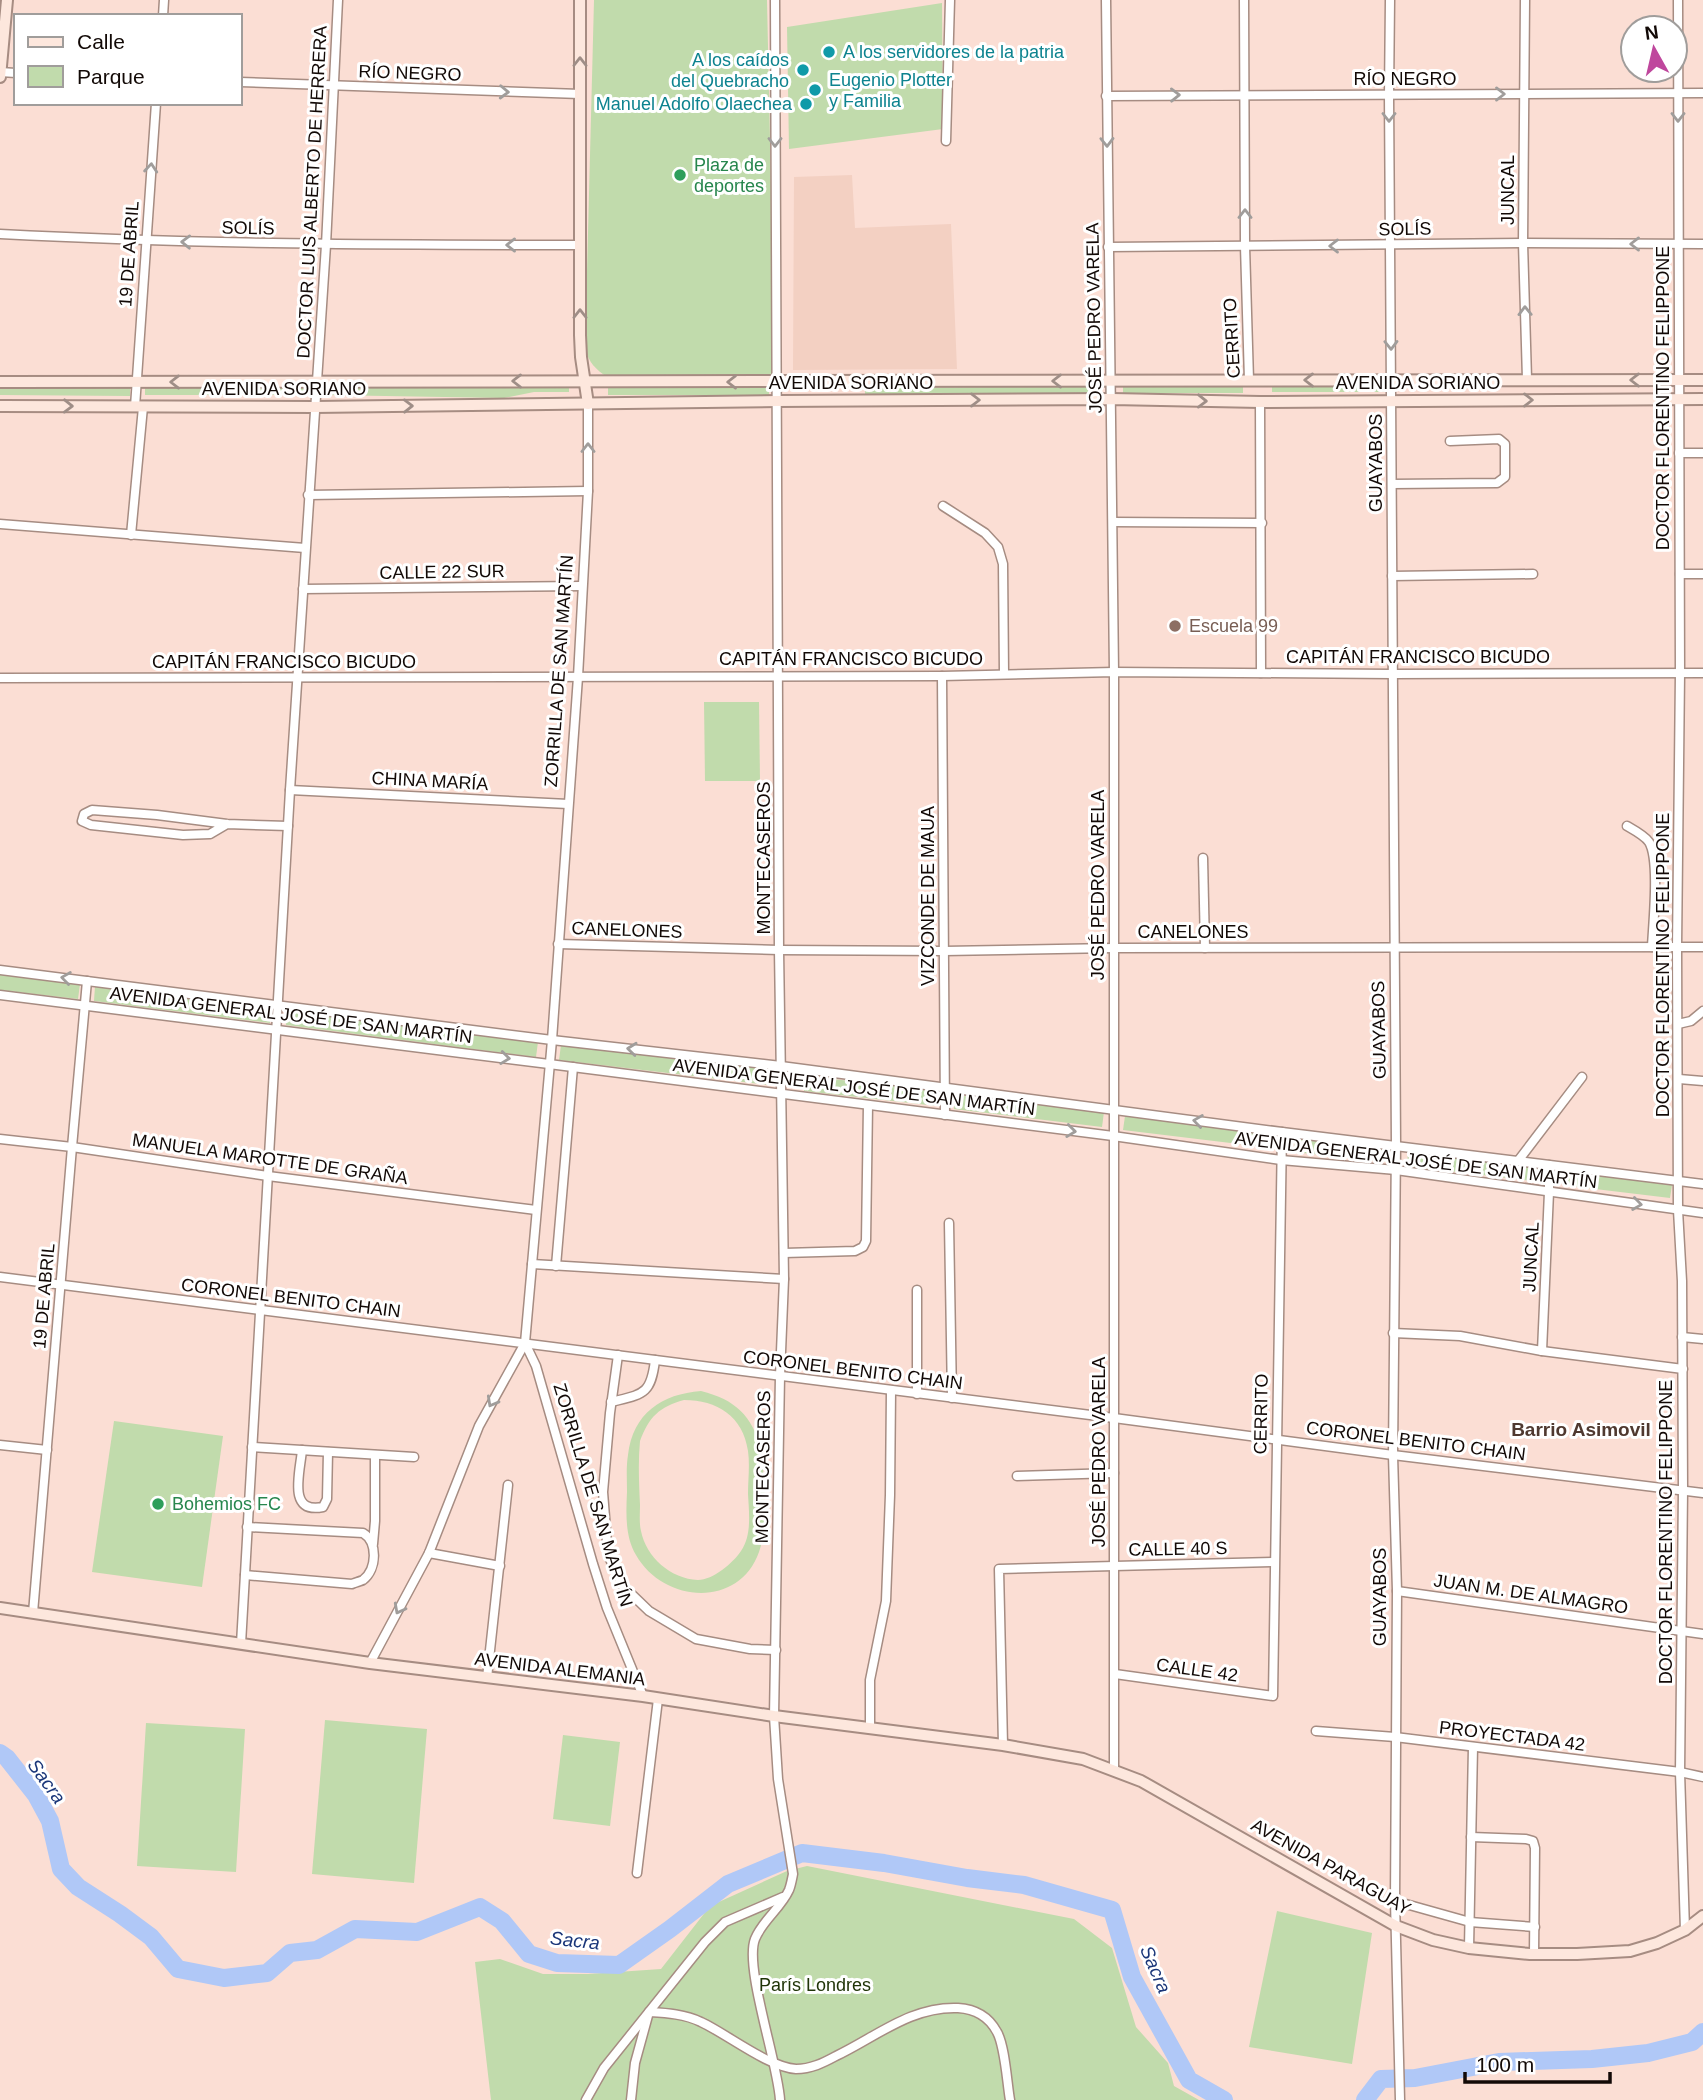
<svg xmlns="http://www.w3.org/2000/svg" width="1703" height="2100" viewBox="0 0 1703 2100" font-family="Arial,sans-serif">
<style>
.built{fill:#f3d0c2}
.green{fill:#c1dbac;fill-rule:evenodd}
.lines{fill:none;stroke-linecap:round;stroke-linejoin:round}
.river{stroke:#b0c8f7;stroke-width:18}
.street-casing{stroke:#a68c82;stroke-width:11}
.secondary-casing{stroke:#a68c82;stroke-width:14}
.street{stroke:#fff;stroke-width:8}
.secondary{stroke:#fde7dd;stroke-width:10}
.oneway{stroke:#9f8e87}
.oneway2{stroke:#a09d9b}
.culture-dot{fill:#0f9aa8;stroke:#fff;stroke-width:2.5}
.leisure-dot{fill:#2e9e5b;stroke:#fff;stroke-width:2.5}
.education-dot{fill:#8d6e63;stroke:#fff;stroke-width:2.5}
.labels{text-anchor:middle;stroke-width:6;stroke-linejoin:round;paint-order:stroke}
.culture-label{font-size:18px;fill:#0d838f;stroke:#fff;text-anchor:start}
.street-label{font-size:18px;fill:#120906;stroke:#fff}
.leisure-label{font-size:18px;fill:#27864d;stroke:#fff;text-anchor:start}
.education-label{font-size:18px;fill:#785e54;stroke:#fff;text-anchor:start}
.park-label{font-size:18px;fill:#203508;stroke:#fff}
.neighbourhood-label{font-size:19px;font-weight:bold;fill:#4f3930;stroke:#fff}
.water-label{font-size:19px;font-style:italic;fill:#1a3679;stroke:#fff}
</style>
<rect width="100%" height="100%" fill="#fbded4"/>
<polygon class="built" points="852,175 855,228 951,224 957,369 793,370 794,177"/>
<g class="green">
<path d="M594,0H767L775,371L770,375L607,377C595,369 590,363 585,350Z"/>
<polygon points="942,3 943,129 789,149 787,27"/>
<rect x="1272" y="385" width="113" height="7"/>
<polygon points="0,386 130,387 130,396 0,395"/>
<rect x="145" y="386" width="161" height="9"/>
<polygon points="326,386 569,388 569,392 534,392 504,398 326,395"/>
<polygon points="769,386 769,395 608,395 608,387"/>
<polygon points="1102,386 1102,394 865,396 865,388"/>
<rect x="1123" y="386" width="120" height="7"/>
<polygon points="704,702 759,702 760,781 705,781"/>
<polygon points="0,974 80,984 78,999 0,990"/>
<polygon points="95,986 271,1008 270,1023 94,1001"/>
<polygon points="287,1010 538,1042 536,1057 286,1025"/>
<polygon points="561,1045 770,1070 768,1085 559,1060"/>
<polygon points="806,1076 939,1091 937,1106 804,1091"/>
<polygon points="955,1095 1104,1112 1102,1127 954,1109"/>
<polygon points="1125,1116 1275,1134 1273,1148 1123,1130"/>
<polygon points="1295,1138 1388,1148 1386,1162 1294,1152"/>
<polygon points="1408,1152 1541,1168 1540,1182 1407,1166"/>
<polygon points="1563,1171 1672,1185 1670,1198 1562,1185"/>
<path d="M701,1391C736,1400 751,1415 762,1450C763,1483 770,1521 759,1552C739,1609 663,1603 636,1555C625,1537 626,1513 627,1492C627,1480 626,1467 628,1455C633,1413 662,1394 701,1391ZM684,1400C717,1400 743,1416 748,1451C750,1465 748,1480 748,1494C749,1513 752,1535 741,1551C733,1563 713,1580 698,1580C671,1579 646,1557 641,1531C639,1523 640,1513 640,1505C639,1483 638,1462 640,1441C649,1417 659,1407 684,1400Z"/>
<polygon points="114,1421 223,1436 202,1587 92,1572"/>
<polygon points="325,1720 427,1729 414,1883 312,1874"/>
<polygon points="146,1723 245,1729 236,1872 137,1866"/>
<polygon points="563,1735 620,1742 610,1826 553,1819"/>
<polygon points="807,1866 1074,1919 1112,1948 1136,2027 1168,2063 1174,2086 1199,2100 491,2100 475,1962 500,1959 543,1974 588,1974 661,1969 710,1906 787,1871"/>
<polygon points="1277,1911 1372,1933 1352,2064 1249,2047"/>
</g>
<g class="lines">
<g class="river">
<polyline points="0,1753 7,1758 36,1795 50,1821 61,1869 78,1887 120,1914 151,1937 178,1969 224,1978 267,1973 290,1953 317,1950 355,1929 417,1932 480,1907 502,1921 529,1954 557,1963 619,1965 670,1929 728,1884 802,1853 884,1863 967,1878 1024,1885 1112,1910 1132,1977 1189,2080 1224,2100"/>
<polyline points="1365,2100 1381,2079 1415,2078 1499,2062 1592,2059 1648,2053 1692,2042 1703,2032"/>
</g>
<g class="street-casing">
<g id="street">
<path d="M775,0L779,950L784,1279L780,1376L774,1716L778,1779L793,1874C792,1879 791,1885 789,1890C781,1908 762,1921 755,1939C744,1967 778,2063 780,2100"/>
<polyline points="1106,0 1114,672 1114,1769"/>
<polyline points="1244,0 1245,246 1249,380"/>
<polyline points="1390,0 1389,95 1396,1145 1393,1455 1397,1591 1395,1901 1400,2100"/>
<polyline points="1525,0 1523,243 1527,379"/>
<polyline points="1678,0 1680,673 1677,947 1678,1210 1682,1281 1683,1490 1680,1772 1685,1930"/>
<polyline points="163,16 164,0"/>
<polyline points="0,72 16,73"/>
<polyline points="240,82 580,94"/>
<polyline points="1106,96 1703,93"/>
<polyline points="946,141 950,0"/>
<path d="M0,234C193,244 386,245 580,245"/>
<polyline points="1108,247 1523,243 1703,244"/>
<polyline points="1260,402 1261,673"/>
<polyline points="135,407 156,103"/>
<polyline points="1679,453 1703,453"/>
<polyline points="1392,484 1497,483 1505,477 1505,444 1499,439 1450,441"/>
<polyline points="308,495 588,491"/>
<polyline points="943,506 985,533 998,547 1003,564 1004,674"/>
<polyline points="1113,522 1262,523"/>
<polyline points="0,524 305,548"/>
<polyline points="131,535 143,407"/>
<polyline points="1680,574 1703,574"/>
<polyline points="1392,576 1533,574"/>
<polyline points="303,589 582,586"/>
<polyline points="942,676 945,1115"/>
<polyline points="0,678 942,676 1114,672 1393,674 1703,673"/>
<polyline points="290,790 568,804"/>
<polyline points="227,824 210,834 183,835 91,825 82,821 84,814 92,810 157,815 227,824 288,826"/>
<path d="M1627,826C1634,830 1645,836 1649,842C1660,860 1653,924 1652,947"/>
<polyline points="1203,858 1205,948"/>
<polyline points="558,944 779,950 944,951 1113,948 1703,947"/>
<polyline points="0,970 552,1040 781,1066 1282,1132 1703,1184"/>
<polyline points="0,995 549,1064 1113,1136 1281,1160 1396,1170 1703,1213"/>
<polyline points="1678,1024 1691,1021 1703,1011"/>
<polyline points="1679,1079 1703,1081"/>
<polyline points="0,1139 72,1147 268,1176 536,1210"/>
<polyline points="1518,1161 1582,1077"/>
<polyline points="949,1223 952,1398"/>
<polyline points="784,1253 855,1251 863,1247 866,1241 868,1105"/>
<polyline points="532,1264 784,1279"/>
<polyline points="556,1266 573,1067"/>
<polyline points="0,1277 1114,1418 1393,1455 1703,1493"/>
<polyline points="1393,1333 1460,1336 1542,1351 1683,1369"/>
<polyline points="1682,1337 1703,1339"/>
<polyline points="525,1343 536,1366 593,1564 607,1608 643,1696"/>
<polyline points="1542,1351 1549,1192 1549,1165"/>
<polyline points="618,1355 610,1413 603,1492 608,1555 623,1586 649,1611 696,1639 750,1649 776,1650"/>
<polyline points="917,1394 917,1290"/>
<path d="M611,1402C643,1394 651,1395 655,1360"/>
<polyline points="0,1445 47,1450"/>
<polyline points="252,1447 414,1457"/>
<path d="M302,1450C300,1473 287,1514 323,1507L327,1499L328,1452"/>
<polyline points="1017,1476 1114,1473"/>
<polyline points="373,1544 375,1521 375,1455"/>
<polyline points="429,1553 500,1566"/>
<path d="M245,1575L352,1584C354,1583 361,1581 363,1580C377,1569 378,1542 363,1533L247,1527"/>
<polyline points="1397,1591 1703,1634"/>
<polyline points="33,1613 72,1147 87,981"/>
<polyline points="241,1644 290,790 326,245 338,0"/>
<polyline points="370,1663 429,1553 479,1426 525,1343 552,1040 578,677 588,491 588,404"/>
<polyline points="1115,1674 1273,1696 1282,1132"/>
<polyline points="487,1678 508,1485"/>
<polyline points="870,1728 870,1680 886,1601 890,1495 891,1391"/>
<polyline points="1316,1731 1395,1737 1680,1772 1703,1777"/>
<polyline points="1003,1745 999,1569 1274,1562"/>
<polyline points="1471,1837 1526,1839 1533,1841 1535,1848 1534,1954"/>
<polyline points="637,1873 658,1699"/>
<polyline points="1395,1901 1470,1922 1535,1927"/>
<polyline points="1469,1948 1473,1747"/>
<polyline points="586,2100 604,2068 705,1942 725,1922 783,1897"/>
<path d="M631,2100L635,2063L649,2012C666,2013 685,2014 701,2022C727,2034 768,2067 796,2069C811,2069 823,2063 836,2056C876,2037 911,2006 958,2008C975,2009 989,2017 997,2032C1005,2046 1007,2083 1010,2100"/>
</g>
</g>
<g class="secondary-casing">
<g id="secondary">
<polyline points="580,0 580,335 581,357 588,404"/>
<polyline points="0,77 7,0"/>
<polyline points="0,382 1703,380"/>
<polyline points="0,406 315,407 778,401 1112,399 1260,402 1703,399"/>
<polyline points="0,1608 370,1663 643,1696 774,1716 1003,1745 1083,1759 1141,1781 1396,1926 1433,1940 1469,1948 1530,1954 1577,1954 1630,1951 1657,1943 1685,1930 1703,1916"/>
</g>
</g>
<use href="#street" class="street"/>
<use href="#secondary" class="secondary"/>
</g>
<defs><path id="oneway-chevron" d="M-2-3.5L2.5 0L-2 3.5" fill="none" stroke-width="1.6" stroke-linecap="round" stroke-linejoin="round" transform="scale(1.75)"/></defs>
<g class="oneway">
<use href="#oneway-chevron" transform="translate(580 62) rotate(-90)"/>
<use href="#oneway-chevron" transform="translate(580 314) rotate(-90)"/>
<use href="#oneway-chevron" transform="translate(1309 380) rotate(180)"/>
<use href="#oneway-chevron" transform="translate(1635 380) rotate(-180)"/>
<use href="#oneway-chevron" transform="translate(517 381) rotate(-180)"/>
<use href="#oneway-chevron" transform="translate(1057 381) rotate(180)"/>
<use href="#oneway-chevron" transform="translate(175 382) rotate(180)"/>
<use href="#oneway-chevron" transform="translate(732 382) rotate(-180)"/>
<use href="#oneway-chevron" transform="translate(975 400)"/>
<use href="#oneway-chevron" transform="translate(1528 400)"/>
<use href="#oneway-chevron" transform="translate(1202 401) rotate(1)"/>
<use href="#oneway-chevron" transform="translate(68 406) rotate(1)"/>
<use href="#oneway-chevron" transform="translate(408 406) rotate(-1)"/>
</g>
<g class="oneway2">
<use href="#oneway-chevron" transform="translate(504 92) rotate(2)"/>
<use href="#oneway-chevron" transform="translate(1500 94)"/>
<use href="#oneway-chevron" transform="translate(1175 95) rotate(-1)"/>
<use href="#oneway-chevron" transform="translate(1389 117) rotate(90)"/>
<use href="#oneway-chevron" transform="translate(1678 117) rotate(90)"/>
<use href="#oneway-chevron" transform="translate(775 142) rotate(90)"/>
<use href="#oneway-chevron" transform="translate(1107 142) rotate(89)"/>
<use href="#oneway-chevron" transform="translate(151 168) rotate(-85)"/>
<use href="#oneway-chevron" transform="translate(1245 214) rotate(-90)"/>
<use href="#oneway-chevron" transform="translate(186 242) rotate(-179)"/>
<use href="#oneway-chevron" transform="translate(1635 244) rotate(-180)"/>
<use href="#oneway-chevron" transform="translate(511 245) rotate(-180)"/>
<use href="#oneway-chevron" transform="translate(1334 246) rotate(180)"/>
<use href="#oneway-chevron" transform="translate(1525 311) rotate(-91)"/>
<use href="#oneway-chevron" transform="translate(1391 345) rotate(89)"/>
<use href="#oneway-chevron" transform="translate(588 448) rotate(-90)"/>
<use href="#oneway-chevron" transform="translate(66 978) rotate(-172)"/>
<use href="#oneway-chevron" transform="translate(632 1049) rotate(-174)"/>
<use href="#oneway-chevron" transform="translate(505 1058) rotate(7)"/>
<use href="#oneway-chevron" transform="translate(1198 1121) rotate(-172)"/>
<use href="#oneway-chevron" transform="translate(1071 1131) rotate(7)"/>
<use href="#oneway-chevron" transform="translate(1637 1204) rotate(8)"/>
<use href="#oneway-chevron" transform="translate(492 1402) rotate(119)"/>
<use href="#oneway-chevron" transform="translate(399 1609) rotate(118)"/>
</g>
<g class="culture-dot">
<circle cx="829" cy="52" r="7"/>
<circle cx="803" cy="70" r="7"/>
<circle cx="815" cy="90" r="7"/>
<circle cx="806" cy="104" r="7"/>
</g>
<g class="leisure-dot">
<circle cx="680" cy="175" r="7"/>
<circle cx="158" cy="1504" r="7"/>
</g>
<circle class="education-dot" cx="1175" cy="626" r="7"/>
<g class="labels">
<g class="culture-label">
<text x="843" y="58">A los servidores de la patria</text>
<text x="789" y="66" text-anchor="end">A los caídos<tspan x="789" dy="21">del Quebracho</tspan></text>
<text x="829" y="86">Eugenio Plotter<tspan x="829" dy="21">y Familia</tspan></text>
<text x="792" y="110" text-anchor="end">Manuel Adolfo Olaechea</text>
</g>
<g class="street-label">
<text transform="translate(410 73) rotate(2)" y="6">RÍO NEGRO</text>
<text x="1405" y="85">RÍO NEGRO</text>
<text transform="translate(1508 190) rotate(-90)" y="6">JUNCAL</text>
<text transform="translate(312 192) rotate(-87)" y="6">DOCTOR LUIS ALBERTO DE HERRERA</text>
<text transform="translate(248 228) rotate(1)" y="6">SOLÍS</text>
<text transform="translate(1405 229) rotate(-1)" y="6">SOLÍS</text>
<text transform="translate(129 254) rotate(-86)" y="6">19 DE ABRIL</text>
<text transform="translate(1094 318) rotate(-91)" y="6">JOSÉ PEDRO VARELA</text>
<text transform="translate(1232 338) rotate(-93)" y="6">CERRITO</text>
<text x="851" y="389">AVENIDA SORIANO</text>
<text x="1418" y="389">AVENIDA SORIANO</text>
<text x="284" y="395">AVENIDA SORIANO</text>
<text transform="translate(1663 398) rotate(-90)" y="6">DOCTOR FLORENTINO FELIPPONE</text>
<text transform="translate(1376 463) rotate(-90)" y="6">GUAYABOS</text>
<text transform="translate(442 572) rotate(-1)" y="6">CALLE 22 SUR</text>
<text x="1418" y="663">CAPITÁN FRANCISCO BICUDO</text>
<text x="851" y="665">CAPITÁN FRANCISCO BICUDO</text>
<text x="284" y="668">CAPITÁN FRANCISCO BICUDO</text>
<text transform="translate(559 671) rotate(-86)" y="6">ZORRILLA DE SAN MARTÍN</text>
<text transform="translate(430 781) rotate(3)" y="6">CHINA MARÍA</text>
<text transform="translate(764 858) rotate(-90)" y="6">MONTECASEROS</text>
<text transform="translate(1098 885) rotate(-90)" y="6">JOSÉ PEDRO VARELA</text>
<text transform="translate(928 896) rotate(-90)" y="6">VIZCONDE DE MAUA</text>
<text transform="translate(627 930) rotate(2)" y="6">CANELONES</text>
<text x="1193" y="938">CANELONES</text>
<text transform="translate(1663 965) rotate(-90)" y="6">DOCTOR FLORENTINO FELIPPONE</text>
<text transform="translate(291 1015) rotate(7)" y="6">AVENIDA GENERAL JOSÉ DE SAN MARTÍN</text>
<text transform="translate(1379 1030) rotate(-91)" y="6">GUAYABOS</text>
<text transform="translate(854 1087) rotate(7)" y="6">AVENIDA GENERAL JOSÉ DE SAN MARTÍN</text>
<text transform="translate(270 1159) rotate(8)" y="6">MANUELA MAROTTE DE GRAÑA</text>
<text transform="translate(1416 1160) rotate(7)" y="6">AVENIDA GENERAL JOSÉ DE SAN MARTÍN</text>
<text transform="translate(1531 1257) rotate(-87)" y="6">JUNCAL</text>
<text transform="translate(44 1296) rotate(-85)" y="6">19 DE ABRIL</text>
<text transform="translate(291 1298) rotate(7)" y="6">CORONEL BENITO CHAIN</text>
<text transform="translate(853 1370) rotate(7)" y="6">CORONEL BENITO CHAIN</text>
<text transform="translate(1261 1414) rotate(-89)" y="6">CERRITO</text>
<text transform="translate(1416 1441) rotate(7)" y="6">CORONEL BENITO CHAIN</text>
<text transform="translate(1099 1452) rotate(-90)" y="6">JOSÉ PEDRO VARELA</text>
<text transform="translate(763 1467) rotate(-89)" y="6">MONTECASEROS</text>
<text transform="translate(593 1495) rotate(73)" y="6">ZORRILLA DE SAN MARTÍN</text>
<text transform="translate(1666 1532) rotate(-90)" y="6">DOCTOR FLORENTINO FELIPPONE</text>
<text transform="translate(1178 1549) rotate(-1)" y="6">CALLE 40 S</text>
<text transform="translate(1531 1594) rotate(8)" y="6">JUAN M. DE ALMAGRO</text>
<text transform="translate(1380 1597) rotate(-90)" y="6">GUAYABOS</text>
<text transform="translate(560 1669) rotate(7)" y="6">AVENIDA ALEMANIA</text>
<text transform="translate(1197 1670) rotate(8)" y="6">CALLE 42</text>
<text transform="translate(1512 1736) rotate(7)" y="6">PROYECTADA 42</text>
<text transform="translate(1331 1867) rotate(29)" y="6">AVENIDA PARAGUAY</text>
</g>
<g class="leisure-label">
<text x="694" y="171">Plaza de<tspan x="694" dy="21">deportes</tspan></text>
<text x="172" y="1510">Bohemios FC</text>
</g>
<g class="education-label">
<text x="1189" y="632">Escuela 99</text>
</g>
<g class="park-label">
<text x="815" y="1991">París Londres</text>
</g>
<g class="neighbourhood-label">
<text x="1581" y="1436">Barrio Asimovil</text>
</g>
<g class="water-label">
<text transform="translate(47 1781) rotate(54)" y="7">Sacra</text>
<text transform="translate(575 1940) rotate(6)" y="7">Sacra</text>
<text transform="translate(1156 1969) rotate(67)" y="7">Sacra</text>
</g>
</g>
<rect x="14" y="14" width="228" height="91" fill="#ffffff" stroke="#a09d9b" stroke-width="2"/>
<rect x="28" y="37" width="35" height="10" fill="#fde7dd" stroke="#a09d9b" stroke-width="2"/>
<text x="77" y="49" font-size="21" fill="#120906">Calle</text>
<rect x="28" y="66" width="35" height="21" fill="#c1dbac" stroke="#a09d9b" stroke-width="2"/>
<text x="77" y="84" font-size="21" fill="#120906">Parque</text>
<g transform="translate(1654 49) rotate(352)"><circle r="33" fill="#ffffff" stroke="#a09d9b" stroke-width="2"/>
<path d="M0-5L12 26L0 18L-12 26Z" fill="#bf479d"/>
<text y="-10" font-size="19" font-weight="bold" text-anchor="middle" fill="#120906">N</text>
</g>
<path d="M1465 2072v10h145v-10" fill="none" stroke="#120906" stroke-width="3.5"/>
<text x="1476" y="2072" font-size="21" fill="#120906" stroke="#ffffff" stroke-width="5" paint-order="stroke">100 m</text>
</svg>
